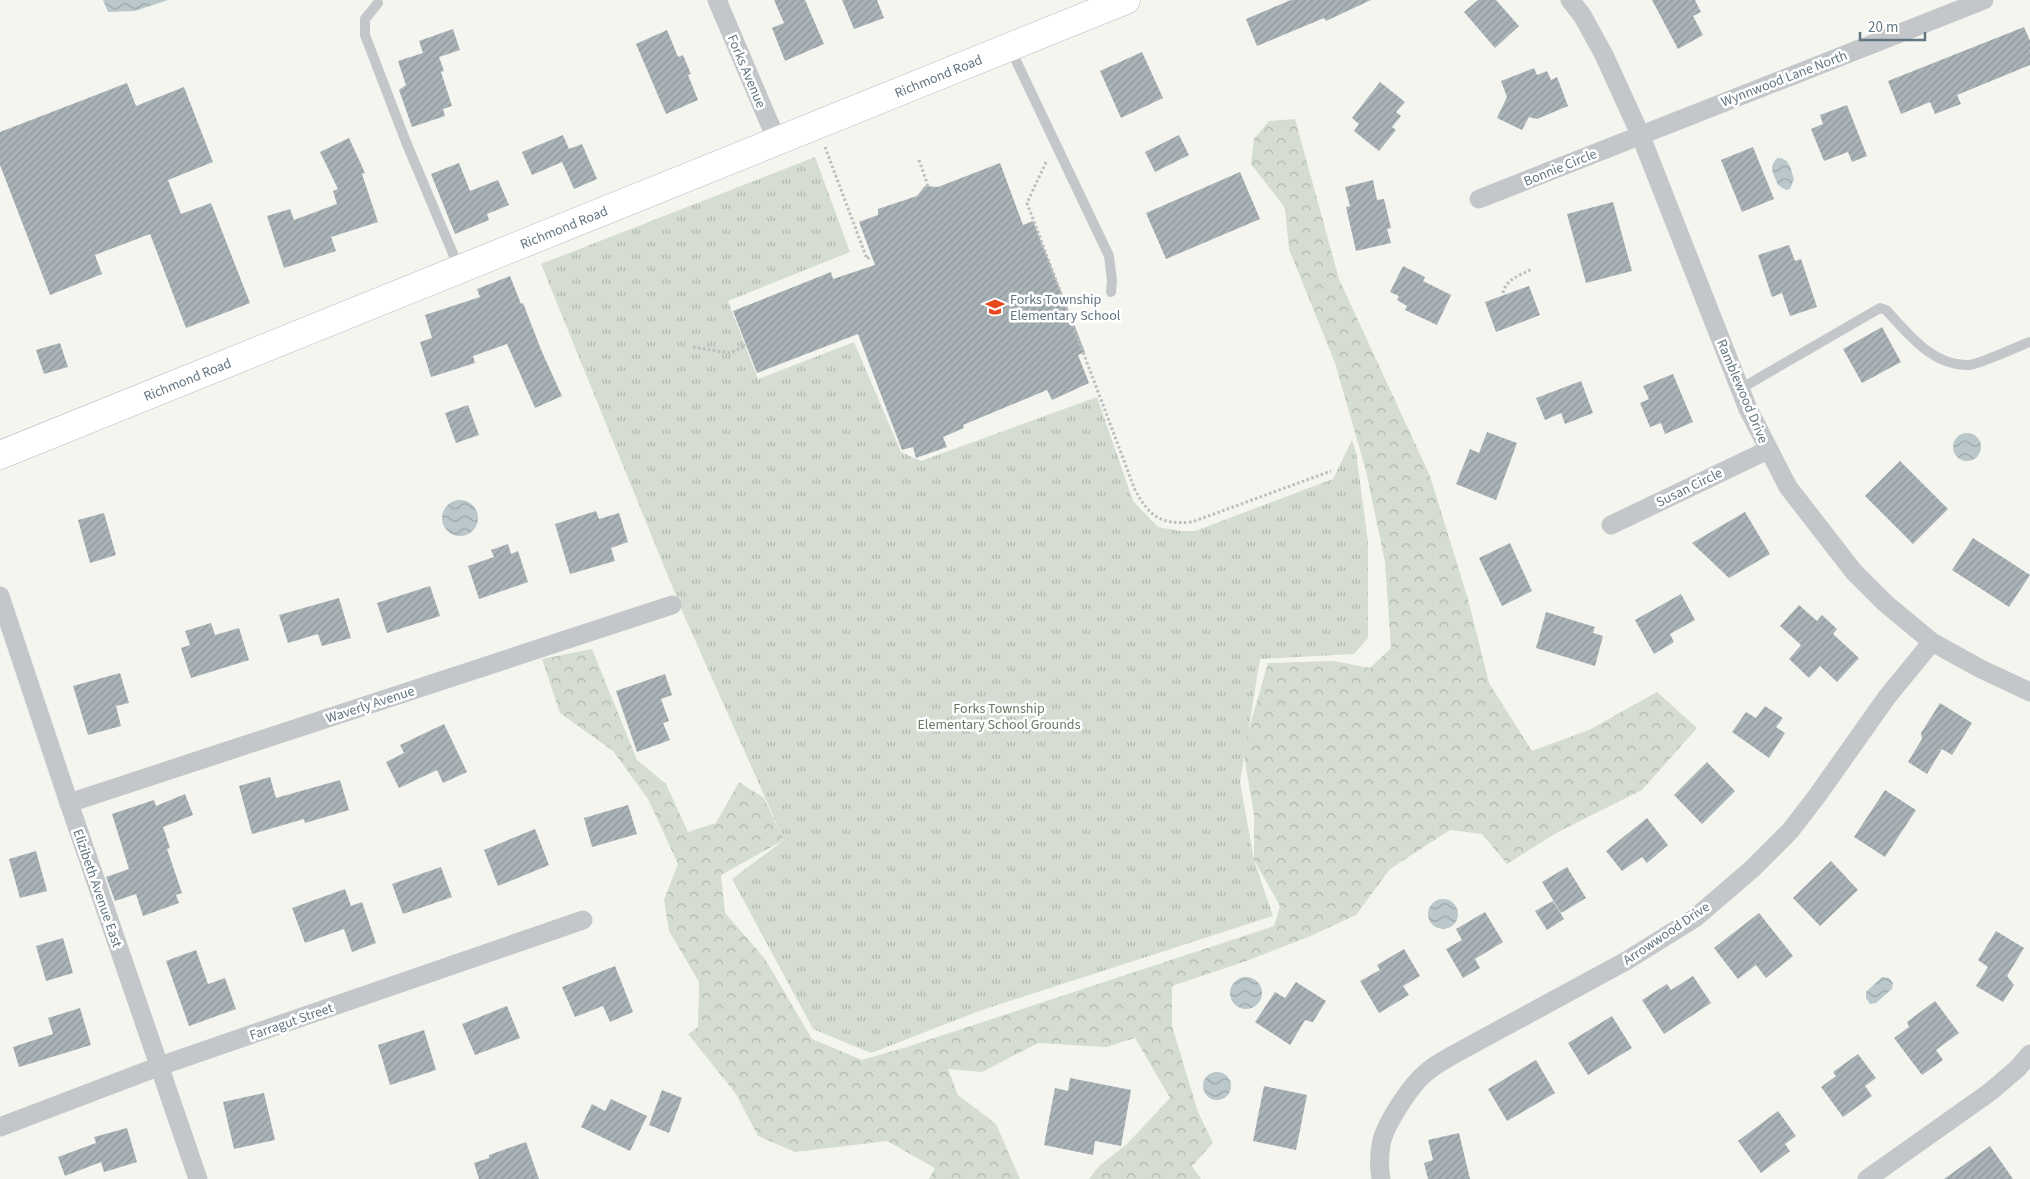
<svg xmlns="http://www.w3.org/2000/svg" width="2030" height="1179" viewBox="0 0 2030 1179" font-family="'Source Sans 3',sans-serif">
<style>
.forest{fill:url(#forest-crowns)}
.park{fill:url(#park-tufts)}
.water{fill:url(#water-waves)}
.building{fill:url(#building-hatch)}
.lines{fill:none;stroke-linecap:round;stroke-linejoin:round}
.secondary-casing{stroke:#b3b9bd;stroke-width:29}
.path{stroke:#bbbdbf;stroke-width:3;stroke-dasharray:2.5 2.5;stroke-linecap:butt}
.lane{stroke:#c4c7ca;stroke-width:10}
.street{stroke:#c4c7ca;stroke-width:19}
.secondary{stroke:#fff;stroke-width:28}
.labels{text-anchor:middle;stroke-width:5;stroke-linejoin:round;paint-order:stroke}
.street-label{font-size:14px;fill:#627582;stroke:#fff}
.poi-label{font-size:14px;fill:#627582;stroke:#fff;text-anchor:start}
.park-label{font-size:14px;fill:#677961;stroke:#fff}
</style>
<defs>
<pattern id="forest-crowns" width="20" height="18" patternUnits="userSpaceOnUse" patternTransform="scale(1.25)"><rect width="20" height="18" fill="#d5dcd1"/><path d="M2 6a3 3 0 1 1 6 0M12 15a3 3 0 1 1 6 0" fill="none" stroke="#b0b7af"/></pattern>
<pattern id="park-tufts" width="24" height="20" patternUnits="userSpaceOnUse" patternTransform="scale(1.25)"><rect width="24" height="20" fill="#d5dcd1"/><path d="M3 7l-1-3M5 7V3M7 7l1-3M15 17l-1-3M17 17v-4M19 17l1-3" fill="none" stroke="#b0b7af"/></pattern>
<pattern id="water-waves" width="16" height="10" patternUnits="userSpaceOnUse" patternTransform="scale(1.25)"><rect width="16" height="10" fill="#bac7cb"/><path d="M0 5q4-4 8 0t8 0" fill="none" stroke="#9ba6aa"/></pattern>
<pattern id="building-hatch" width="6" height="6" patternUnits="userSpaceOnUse" patternTransform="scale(1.25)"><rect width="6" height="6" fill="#aab3b7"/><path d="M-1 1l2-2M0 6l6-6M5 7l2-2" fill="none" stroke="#8e969a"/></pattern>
</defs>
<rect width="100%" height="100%" fill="#f5f5f0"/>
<polygon class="forest" points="1295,119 1339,279 1430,476 1468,599 1489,683 1532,751 1589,730 1657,692 1697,728 1642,790 1558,832 1507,864 1482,834 1450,830 1390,869 1356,915 1308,937 1249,960 1172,986 1172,1026 1198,1112 1213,1143 1192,1166 1201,1179 1089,1179 1099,1166 1127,1144 1170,1098 1135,1038 1106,1047 1038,1043 982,1072 948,1069 958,1095 996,1124 1020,1179 929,1179 935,1168 887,1141 795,1152 758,1136 736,1094 688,1034 698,1027 699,982 669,931 664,900 678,864 648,799 613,751 560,713 542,659 592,649 637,760 666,784 688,832 716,823 739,782 764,798 784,840 721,875 725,913 765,959 812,1039 862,1060 907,1047 1274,926 1280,906 1254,860 1254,815 1243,749 1268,663 1334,661 1370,668 1391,648 1385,562 1366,471 1335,363 1289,249 1285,208 1251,164 1254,139 1269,121"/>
<polygon class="park" points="815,157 850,252 728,301 758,379 854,342 901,452 921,461 1097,397 1133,501 1158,527 1180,531 1195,531 1333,479 1352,440 1356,452 1368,542 1368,638 1354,654 1260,659 1240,782 1254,860 1273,916 982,1010 871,1053 813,1029 732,879 784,840 683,613 541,264"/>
<g class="water">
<polygon points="103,0 168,0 135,11 108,12"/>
<path d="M1778,158C1790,158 1791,170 1794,179L1790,189L1786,190L1778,185C1774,175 1767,166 1778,158Z"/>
<circle cx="1967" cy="447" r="14"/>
<circle cx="460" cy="518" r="18"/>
<circle cx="1443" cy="914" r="15"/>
<polygon points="1882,977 1889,978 1893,983 1892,989 1876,1003 1870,1004 1866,998 1866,992"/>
<circle cx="1246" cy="993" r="16"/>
<circle cx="1217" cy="1086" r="14"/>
</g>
<g class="building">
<polygon points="774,0 805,0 824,44 785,61 772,28 784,23"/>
<polygon points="842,0 877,0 884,18 854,29"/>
<polygon points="1291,0 1371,0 1326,21 1324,18 1257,46 1246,19"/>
<polygon points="1478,0 1496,0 1519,26 1495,48 1464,12"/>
<polygon points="1652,0 1695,0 1701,12 1693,16 1703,35 1678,49"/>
<polygon points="2024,27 2030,41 2030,65 1957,95 1961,104 1935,114 1930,102 1901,114 1888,81"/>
<polygon points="453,29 460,50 439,57 444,71 441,72 452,106 443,109 445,116 412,127 399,90 406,85 398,61 423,53 419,41"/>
<polygon points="667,30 678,57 683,55 691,74 688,75 698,100 666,114 636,44"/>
<polygon points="1142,52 1163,98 1121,118 1100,71"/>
<polygon points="1534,68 1537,75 1547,71 1551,80 1557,77 1568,106 1537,119 1529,117 1522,130 1497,118 1507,97 1501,81"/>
<polygon points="1380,82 1405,102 1396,112 1401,116 1392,127 1396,130 1379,151 1354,131 1359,124 1352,118"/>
<polygon points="127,83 136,106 184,87 213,162 168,180 181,214 211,203 250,303 186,328 150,234 95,255 102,274 50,295 0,165 0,132"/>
<polygon points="1847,105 1867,156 1852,162 1848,152 1824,161 1811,129 1823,124 1820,115"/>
<polygon points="563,135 569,149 582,144 597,179 574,189 562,162 532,175 522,152"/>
<polygon points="1179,135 1189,155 1155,172 1145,152"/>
<polygon points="349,138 365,173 362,174 378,222 331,237 336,251 284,268 267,216 290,209 294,220 337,204 333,191 338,189 320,152"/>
<polygon points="1753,147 1774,199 1742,212 1721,160"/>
<polygon points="459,163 470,191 498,180 509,205 487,214 489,220 455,234 431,174"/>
<polygon points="1000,163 1023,225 1033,221 1085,352 1078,355 1089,383 1052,400 1047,390 963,425 964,428 943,437 947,447 916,458 913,447 902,450 858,334 757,373 733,311 831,272 833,279 875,265 859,222 878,215 878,209 917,196 925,186 938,187"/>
<polygon points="1240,172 1260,219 1166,259 1146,213"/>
<polygon points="1373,180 1377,200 1384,199 1391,228 1387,229 1391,243 1356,251 1346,207 1350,206 1345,187"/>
<polygon points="1613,202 1632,271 1586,283 1567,214"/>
<polygon points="1789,245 1795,261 1801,259 1817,307 1790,316 1782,293 1772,297 1758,255"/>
<polygon points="1403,266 1425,277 1423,281 1451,295 1437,325 1405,310 1407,306 1397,300 1399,296 1390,292"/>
<polygon points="510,276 521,304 523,303 542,352 562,396 535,408 507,344 473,356 475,363 431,377 420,342 432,338 425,315 480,297 477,289"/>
<polygon points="1529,286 1540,315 1496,332 1485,302"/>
<polygon points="1882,327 1901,362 1862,383 1843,349"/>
<polygon points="60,343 68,367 44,374 36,350"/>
<polygon points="1673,374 1693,422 1665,434 1661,423 1650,427 1640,403 1649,399 1643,386"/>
<polygon points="1581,381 1593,413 1565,424 1561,413 1545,420 1536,398"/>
<polygon points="468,405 479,435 456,443 445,413"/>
<polygon points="1487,432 1517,443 1496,500 1456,484 1470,449 1479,453"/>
<polygon points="1900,461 1948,509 1913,544 1865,496"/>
<polygon points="596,511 599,519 619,513 628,542 611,548 615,561 570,574 555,524"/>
<polygon points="1745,512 1770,554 1729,578 1692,543"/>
<polygon points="104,513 116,555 90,563 78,520"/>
<polygon points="1973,538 2030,575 2009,607 1952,570"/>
<polygon points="1510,543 1532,591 1502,606 1479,558"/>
<polygon points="508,544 511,554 518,551 528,582 479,599 468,566 494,557 491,550"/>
<polygon points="430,586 440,616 387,633 377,603"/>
<polygon points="1681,594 1695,620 1670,634 1674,642 1654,654 1635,620"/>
<polygon points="339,598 351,638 322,646 318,634 288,643 279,615"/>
<polygon points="1799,605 1817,621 1822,615 1837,629 1833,634 1859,658 1837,682 1820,666 1809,678 1789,659 1801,645 1780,626"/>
<polygon points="1546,612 1595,627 1593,633 1603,636 1595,666 1536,648"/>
<polygon points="211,623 215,635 239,628 249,660 191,678 181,648 190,645 185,631"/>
<polygon points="120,673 129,703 116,706 121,726 88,735 73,686"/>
<polygon points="665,674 672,695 661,699 669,721 663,723 670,740 637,752 616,691"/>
<polygon points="1940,703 1972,723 1952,755 1942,749 1927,774 1908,762 1922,739 1921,733"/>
<polygon points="1765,706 1783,718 1776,727 1785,733 1769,758 1732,732 1746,712 1756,718"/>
<polygon points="444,724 467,772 443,783 437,770 399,788 386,762 404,753 400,745"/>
<polygon points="1707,762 1735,791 1702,824 1674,795"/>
<polygon points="270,777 276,798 340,780 349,810 305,823 304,819 252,834 239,786"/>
<polygon points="1885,790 1916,810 1885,857 1854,837"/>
<polygon points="185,794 193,815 163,827 170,848 167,849 182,893 176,895 179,903 143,916 136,894 115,901 106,877 129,869 112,814 154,800 156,806"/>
<polygon points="628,805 637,834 592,847 584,818"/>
<polygon points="1647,818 1668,845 1647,863 1642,857 1622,871 1606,851"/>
<polygon points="535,829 549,865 498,886 484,850"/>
<polygon points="36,851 47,891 20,898 9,859"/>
<polygon points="1831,861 1858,890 1820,926 1793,898"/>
<polygon points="441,867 452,897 403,914 392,884"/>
<polygon points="1567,867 1586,898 1561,913 1542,882"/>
<polygon points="345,889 351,906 362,902 376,943 352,952 344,929 305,943 292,908"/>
<polygon points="1553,901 1564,919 1547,930 1535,911"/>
<polygon points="1485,912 1503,942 1475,959 1480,968 1463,978 1446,949 1462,940 1456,929"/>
<polygon points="1759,913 1793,956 1766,978 1756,965 1738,979 1714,948"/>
<polygon points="1996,931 2024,948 2007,976 2014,985 2003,1002 1976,986 1988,967 1978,960"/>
<polygon points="63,938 73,973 46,981 36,946"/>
<polygon points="1404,949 1420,976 1403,986 1409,995 1379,1013 1360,981 1380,970 1377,965"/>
<polygon points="196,950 208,984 225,978 236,1009 189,1026 166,961"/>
<polygon points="615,966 633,1012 610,1022 603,1006 575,1017 562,987"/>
<polygon points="1693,976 1711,1003 1664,1034 1642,1000 1667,984 1671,990"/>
<polygon points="1296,982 1326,1001 1313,1022 1305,1020 1290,1045 1255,1022 1275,992 1285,998"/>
<polygon points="1935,1001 1959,1033 1936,1050 1943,1060 1922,1075 1894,1038 1909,1027 1907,1022"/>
<polygon points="507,1006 520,1038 475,1055 462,1024"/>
<polygon points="80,1008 91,1045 19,1067 13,1047 53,1034 48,1018"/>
<polygon points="1612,1016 1632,1048 1588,1075 1568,1043"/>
<polygon points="424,1030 436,1070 390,1085 378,1045"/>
<polygon points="1858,1054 1876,1078 1865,1086 1872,1096 1843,1117 1821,1087 1836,1076 1833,1072"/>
<polygon points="1536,1060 1555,1093 1507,1121 1488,1089"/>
<polygon points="1070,1078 1131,1090 1121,1146 1095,1141 1093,1155 1044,1145 1055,1088 1068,1091"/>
<polygon points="1264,1086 1307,1095 1296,1150 1253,1141"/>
<polygon points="662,1090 682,1098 669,1133 649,1125"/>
<polygon points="264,1093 275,1140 234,1149 223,1102"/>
<polygon points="611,1099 647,1116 630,1151 581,1127 592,1104 605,1111"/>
<polygon points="1778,1111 1796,1136 1785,1144 1790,1151 1761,1173 1738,1141"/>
<polygon points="127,1128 137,1162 104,1172 101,1162 65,1176 58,1157 96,1143 94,1137"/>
<polygon points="1459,1133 1470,1179 1428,1179 1424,1163 1433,1160 1428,1140"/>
<polygon points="526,1142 539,1179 479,1179 474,1163 489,1158 489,1155"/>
<polygon points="1990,1146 2013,1179 1944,1179"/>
</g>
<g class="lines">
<g class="secondary-casing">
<g id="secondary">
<path id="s1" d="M0,455L1126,0"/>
</g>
</g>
<g class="path">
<polyline points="825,147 867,259 871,256"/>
<polyline points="919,160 928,186"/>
<path d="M1046,162L1027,203L1135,490C1150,517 1161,525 1192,522L1331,471"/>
<path d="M1503,293C1506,279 1519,276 1532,269"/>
<polyline points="693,347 730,353 747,345"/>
</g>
<g class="lane">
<polyline points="378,3 365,19 365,35 406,142 459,268"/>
<polyline points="1010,48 1109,256 1112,281 1111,292"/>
<path d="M1740,389L1880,308L1886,310C1908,333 1932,366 1968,365C1978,365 2018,346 2030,342"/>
</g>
<g class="street">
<polyline points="717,0 777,141"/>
<polyline points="1570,0 1582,15 1604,55 1640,134 1748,409 1788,487 1854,572 1885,603 1932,642 1981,669 2030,692"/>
<polyline points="1479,199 1984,0"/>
<polyline points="1611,525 1768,450"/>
<polyline points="0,596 69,803 198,1179"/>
<polyline points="69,803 672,605"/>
<polyline points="0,1127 160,1066 583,920"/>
<path d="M1381,1179C1379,1167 1379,1156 1381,1145C1384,1125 1412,1083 1428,1071C1435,1065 1443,1061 1451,1056L1626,961L1695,918L1752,869L1790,831L1817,796L1887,697L1932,642"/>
<polyline points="1867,1179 1990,1092 2018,1068 2030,1054"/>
</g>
<use href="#secondary" class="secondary"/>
</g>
<defs>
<g id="school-bare" transform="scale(1.5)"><path d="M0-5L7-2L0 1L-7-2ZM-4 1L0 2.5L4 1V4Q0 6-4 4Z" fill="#e8471c" stroke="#fff" stroke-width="2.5" paint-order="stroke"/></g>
</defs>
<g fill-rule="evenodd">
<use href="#school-bare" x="995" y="307"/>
</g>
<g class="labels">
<g class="street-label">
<text transform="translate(747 71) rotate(67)" y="5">Forks Avenue</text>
<text dy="5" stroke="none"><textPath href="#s1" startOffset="1012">Richmond Road</textPath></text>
<text transform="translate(1784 78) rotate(-21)" y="5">Wynnwood Lane North</text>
<text transform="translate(1560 167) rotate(-22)" y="5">Bonnie Circle</text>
<text dy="5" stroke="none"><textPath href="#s1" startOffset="608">Richmond Road</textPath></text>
<text dy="5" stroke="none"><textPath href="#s1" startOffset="202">Richmond Road</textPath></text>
<text transform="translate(1743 391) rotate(67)" y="5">Ramblewood Drive</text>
<text transform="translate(1689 487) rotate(-26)" y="5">Susan Circle</text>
<text transform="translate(370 704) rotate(-18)" y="5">Waverly Avenue</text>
<text transform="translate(98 888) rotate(71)" y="5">Elizibeth Avenue East</text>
<text transform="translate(1666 933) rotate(-34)" y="5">Arrowwood Drive</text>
<text transform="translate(291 1021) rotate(-19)" y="5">Farragut Street</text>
</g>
<g class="poi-label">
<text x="1010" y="304">Forks Township<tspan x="1010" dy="16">Elementary School</tspan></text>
</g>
<g class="park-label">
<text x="999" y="713">Forks Township<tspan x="999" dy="16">Elementary School Grounds</tspan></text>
</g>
</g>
<path d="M1860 32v8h65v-8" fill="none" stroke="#627582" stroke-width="2.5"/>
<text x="1868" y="32" font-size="15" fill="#627582" stroke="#ffffff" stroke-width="4" paint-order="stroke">20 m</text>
</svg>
